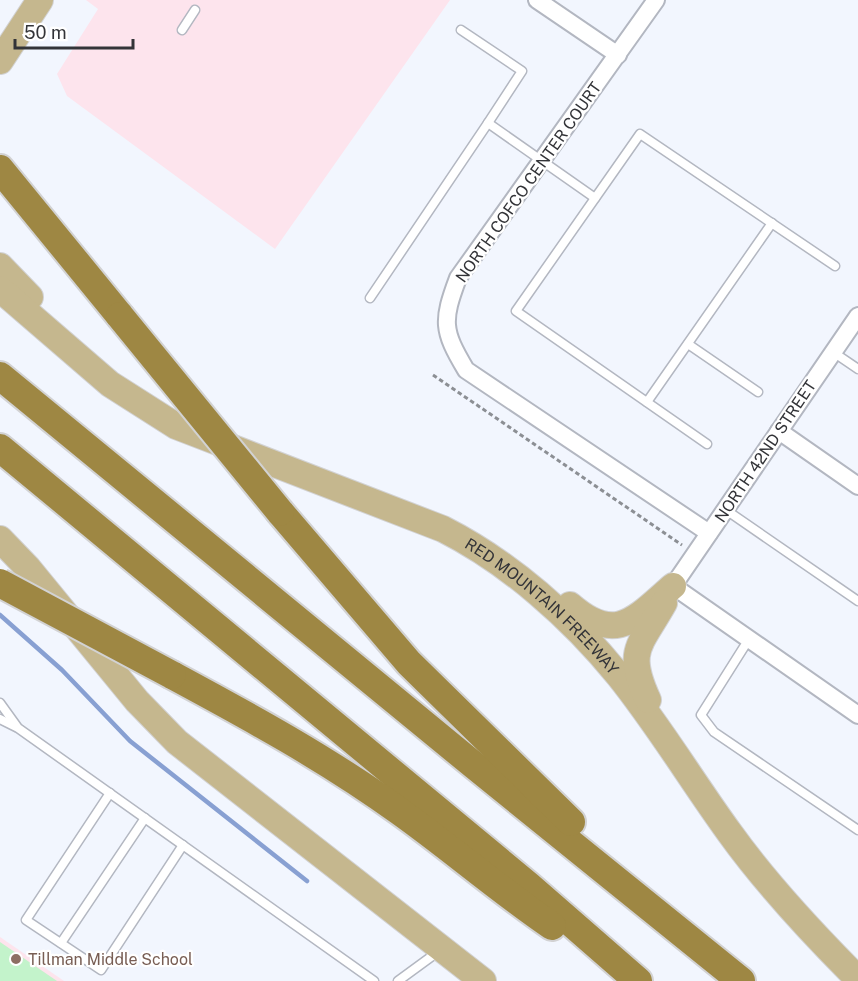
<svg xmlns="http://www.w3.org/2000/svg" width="858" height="981" viewBox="0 0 858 981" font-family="'Public Sans',sans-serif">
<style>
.commercial{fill:#fde4ed}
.green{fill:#c3f3cb}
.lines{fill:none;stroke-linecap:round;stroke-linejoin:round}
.stream{stroke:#88a0d2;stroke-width:4.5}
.service-casing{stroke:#b3b7c1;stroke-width:11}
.minor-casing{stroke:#b3b7c1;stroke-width:20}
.primary-casing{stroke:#d2d2d3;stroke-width:28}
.motorway-casing{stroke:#d2d2d3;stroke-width:32}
.path{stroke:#8c8f94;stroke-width:3;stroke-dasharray:4.5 3;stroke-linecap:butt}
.service{stroke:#fff;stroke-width:8}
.minor{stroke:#fff;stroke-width:16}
.primary{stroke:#c5b78e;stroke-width:26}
.motorway{stroke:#9e8743;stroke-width:28}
.motorway-bridge-casing{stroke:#d2d2d3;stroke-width:32;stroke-linecap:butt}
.motorway-bridge{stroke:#9e8743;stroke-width:28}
.education-dot{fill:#8d6e63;stroke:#fff;stroke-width:2}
.labels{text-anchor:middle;stroke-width:4.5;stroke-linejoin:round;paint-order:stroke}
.street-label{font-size:16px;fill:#333438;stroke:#fff}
.education-label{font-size:16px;fill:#785e54;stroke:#fff;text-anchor:start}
</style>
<rect width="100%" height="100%" fill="#f2f6fe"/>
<g class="commercial">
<polygon points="86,0 450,0 275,249 67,96 57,74 98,9"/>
<polygon points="0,937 64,981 0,981"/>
</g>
<polygon class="green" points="0,942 57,981 0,981"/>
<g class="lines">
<polyline class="stream" points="0,615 62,670 130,741 307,881"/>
<g class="service-casing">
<g id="service">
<polyline points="182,30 195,10"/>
<polyline points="461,30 522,71 488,123"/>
<polyline points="370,298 488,123 595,198"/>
<polyline points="688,344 758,392"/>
<polyline points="833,352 858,369"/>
<polyline points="647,402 772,223"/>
<polyline points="707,444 516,311 640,134 835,266"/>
<polyline points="726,510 858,601"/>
<polyline points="749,639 701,715 714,732 858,830"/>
<polyline points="0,703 18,728 374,981"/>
<polyline points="0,719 16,727"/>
<polyline points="110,793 26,920 101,970 183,845"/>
<polyline points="61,943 145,818"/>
<polyline points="398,981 439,951"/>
</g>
</g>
<g class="minor-casing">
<g id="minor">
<polyline points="537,0 618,55"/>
<path d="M656,0L458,278C442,321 442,330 466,370L709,533"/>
<polyline points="858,316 673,586 858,715"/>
<polyline points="779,431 858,486"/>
</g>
</g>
<g class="primary-casing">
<g id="primary">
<polyline points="0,61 40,0"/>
<polyline points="0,266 30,297"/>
<path id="s1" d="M0,289L110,384L176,426L443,529C510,563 572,618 619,676C659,726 692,781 729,832C767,885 812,933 858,979"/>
<polyline points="0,539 28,568 137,701 177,742 483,981"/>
<path d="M570,605C616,645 635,619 673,586"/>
<path d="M648,700C625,650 640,646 664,603"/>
</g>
</g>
<g class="motorway-casing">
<g id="motorway">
<polyline points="0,169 120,316"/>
<polyline points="0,376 475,766 741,981"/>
<polyline points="0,448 529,886 638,981"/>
<polyline points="280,512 409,663 571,822"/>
<path d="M172,675C250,717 327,759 399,811C451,848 499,890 552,926"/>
</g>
</g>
<polyline class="path" points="433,375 682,545"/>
<use href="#service" class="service"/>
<use href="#minor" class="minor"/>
<use href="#primary" class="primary"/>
<use href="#motorway" class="motorway"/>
<g class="motorway-bridge-casing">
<g id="motorway-bridge">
<polyline points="120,316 280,512"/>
<polyline points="0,583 172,675"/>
</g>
</g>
<use href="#motorway-bridge" class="motorway-bridge"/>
</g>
<circle class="education-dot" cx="16" cy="959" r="6"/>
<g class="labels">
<g class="street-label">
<text transform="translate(528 182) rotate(-55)" y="6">NORTH COFCO CENTER COURT</text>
<text transform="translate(765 451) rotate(-56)" y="6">NORTH 42ND STREET</text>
<text dy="6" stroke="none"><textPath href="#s1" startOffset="636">RED MOUNTAIN FREEWAY</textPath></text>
</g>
<g class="education-label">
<text x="28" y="965">Tillman Middle School</text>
</g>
</g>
<path d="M15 39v9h118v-9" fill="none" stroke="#333438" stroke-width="3"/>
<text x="24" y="39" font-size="18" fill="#333438" stroke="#ffffff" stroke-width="4.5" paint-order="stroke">50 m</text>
</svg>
